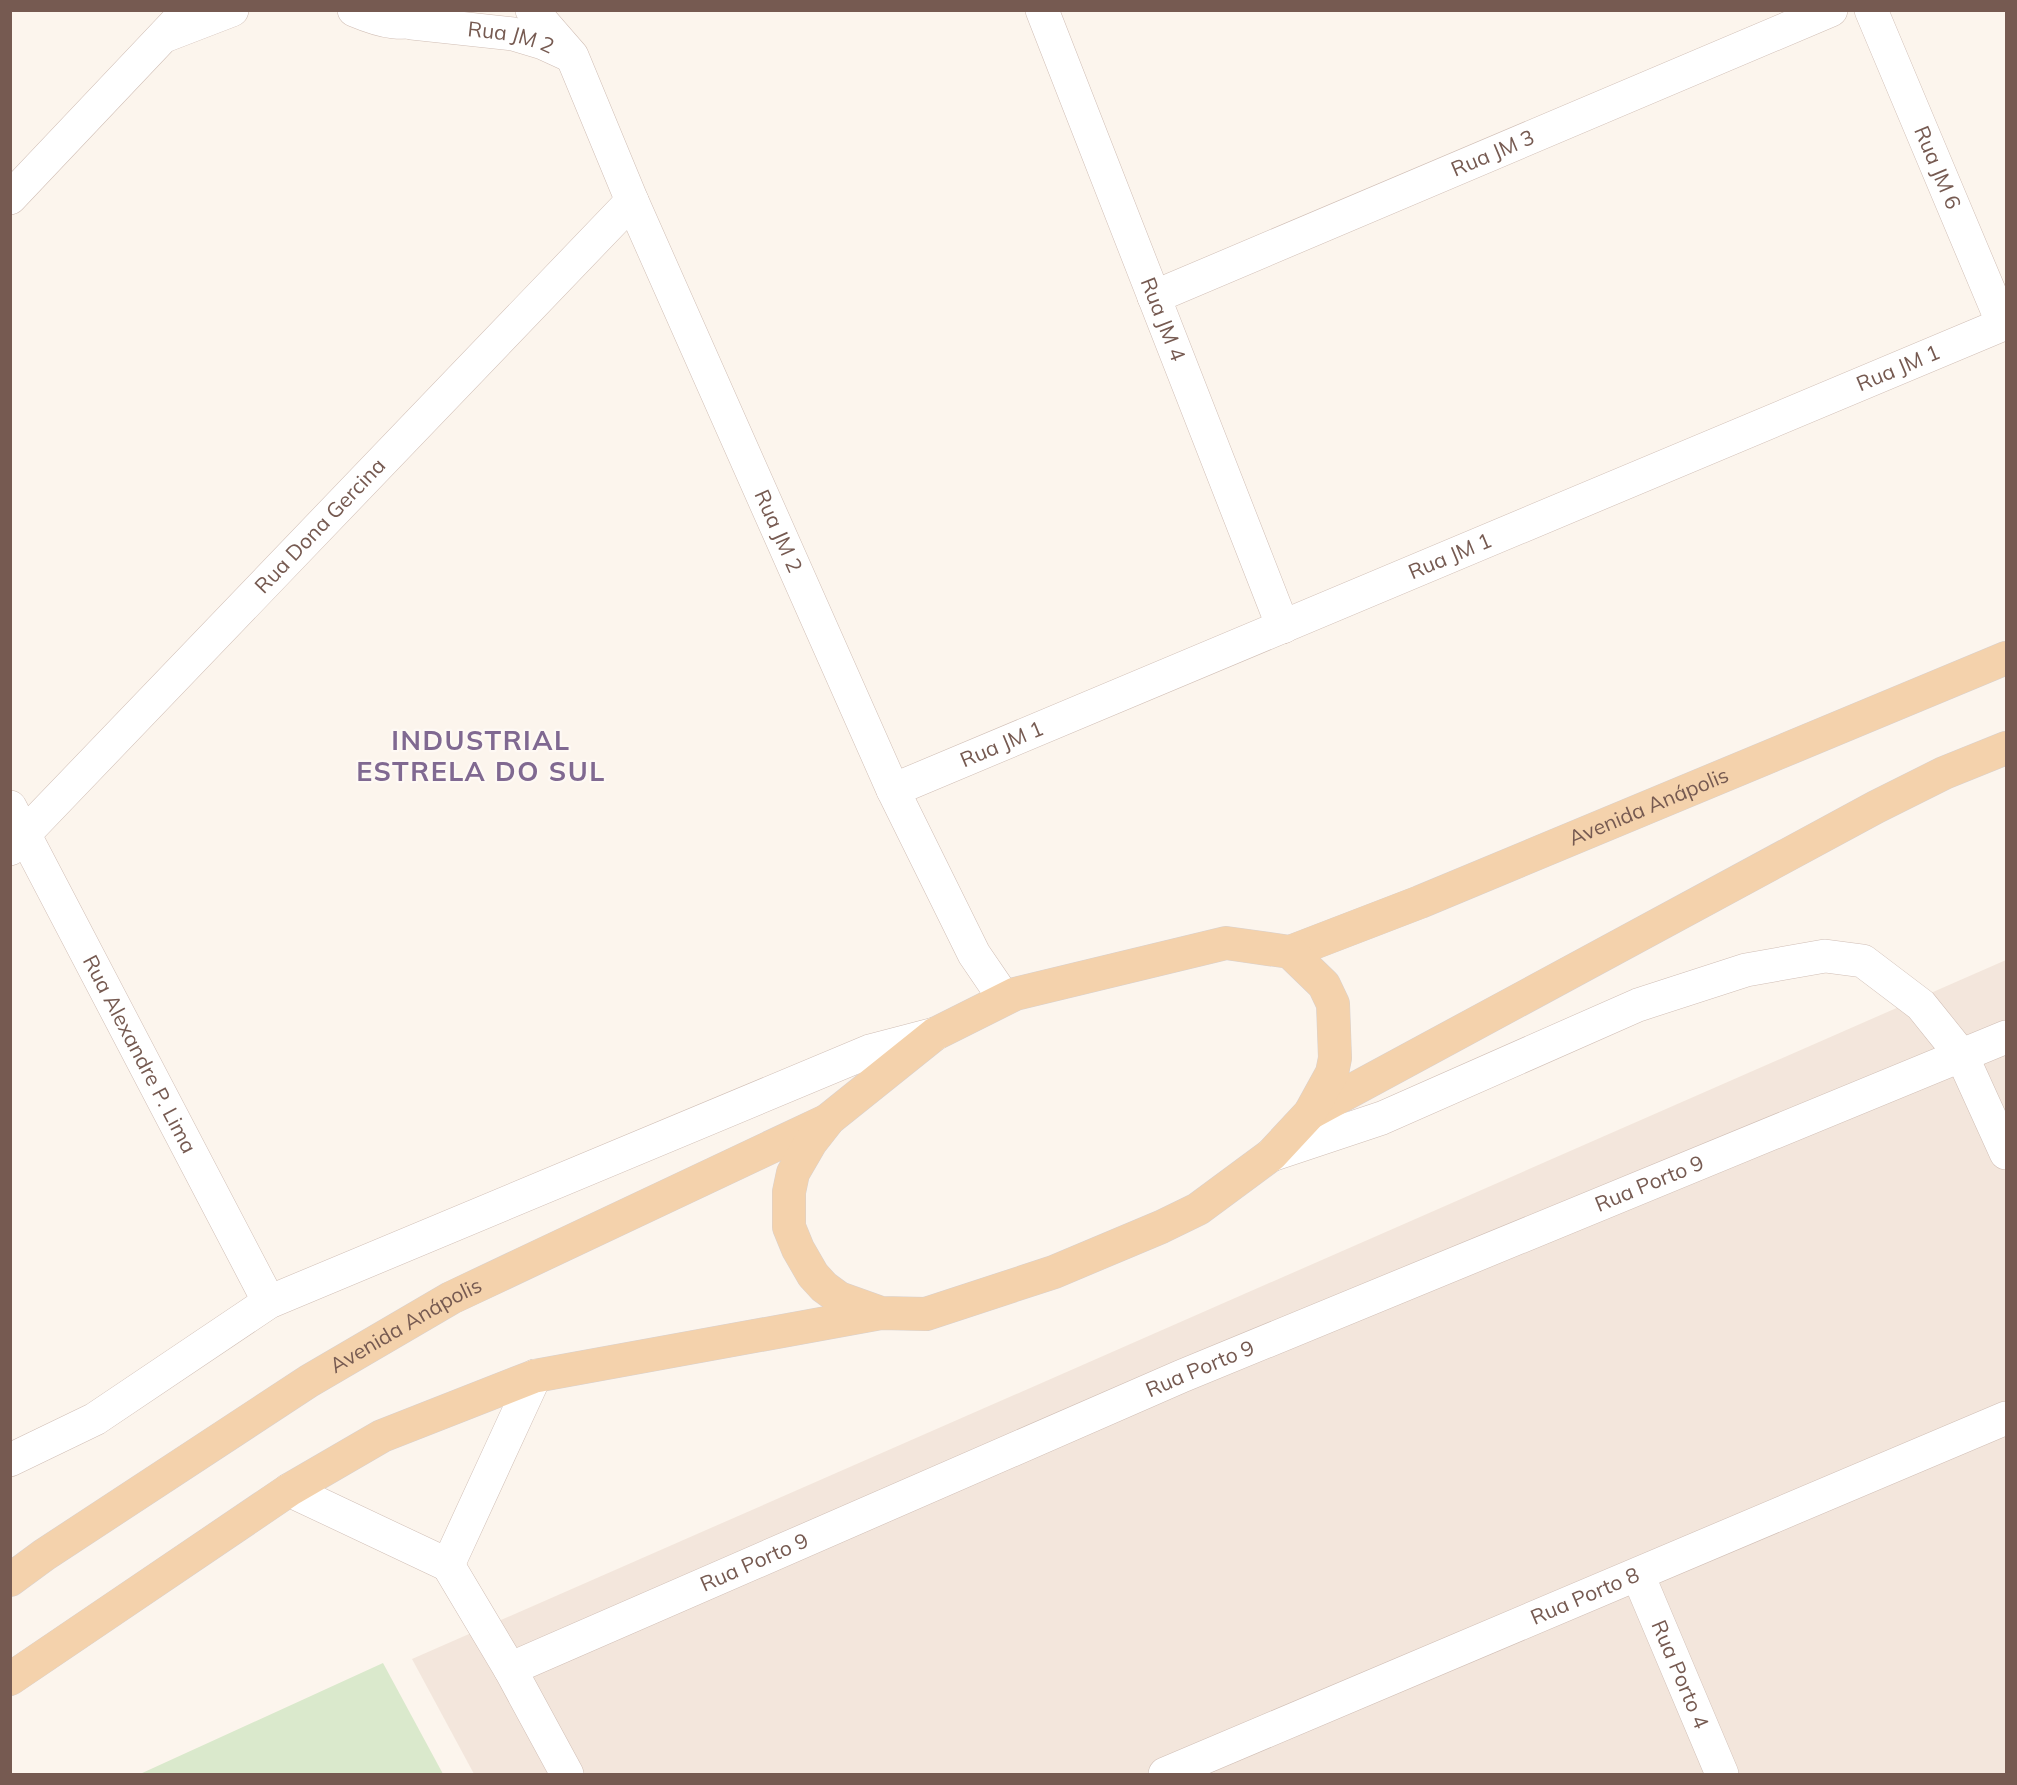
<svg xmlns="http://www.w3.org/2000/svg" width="2017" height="1785" viewBox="0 0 2017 1785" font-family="Mulish,sans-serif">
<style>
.residential{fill:#f3e6dc}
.green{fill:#dae9cc}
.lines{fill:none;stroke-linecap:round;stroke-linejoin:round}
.minor-casing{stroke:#d0beb5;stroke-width:34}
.tertiary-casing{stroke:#d0beb5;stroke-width:34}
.primary-casing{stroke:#d9d1ce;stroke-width:34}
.minor{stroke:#fff;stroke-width:33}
.tertiary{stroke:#fff;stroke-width:33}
.primary{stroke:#f4d2ac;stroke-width:33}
.labels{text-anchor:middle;stroke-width:4.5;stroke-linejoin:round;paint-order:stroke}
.street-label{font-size:21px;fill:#765a51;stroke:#fef9f4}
.district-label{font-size:27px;font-weight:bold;letter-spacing:1.5px;fill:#806991;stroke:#fef9f4}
</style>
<rect width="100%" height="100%" fill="#fcf5ed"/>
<polygon class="residential" points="2006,960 2006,1774 474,1774 412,1659"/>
<polygon class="green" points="383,1663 443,1774 140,1774"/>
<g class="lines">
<g class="minor-casing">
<g id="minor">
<path id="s1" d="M1042,10L1283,627"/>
<path id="s2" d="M1871,10L2003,324"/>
<path id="s3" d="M1154,297L1831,10"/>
<path id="s4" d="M893,790L2006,323"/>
<path id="s5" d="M10,807L269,1302"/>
<path id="s6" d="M10,849L632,201"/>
<polyline points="1271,1155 1382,1118 1638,1005 1746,970 1825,956 1863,961 1921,1005 1962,1056 2006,1153"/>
<polyline points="10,1460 95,1419 269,1302 870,1051 935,1034"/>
<polyline points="289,1490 448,1565"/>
<polyline points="448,1565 535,1376"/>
<polyline points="448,1565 510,1669"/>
<path id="s7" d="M1638,1575L1722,1774"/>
<path id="s8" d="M567,1774L510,1669L1182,1376L2006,1037"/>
<path id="s9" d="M1165,1774L2006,1418"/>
</g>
</g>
<g class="tertiary-casing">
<g id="tertiary">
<path d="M354,10C385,23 401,26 434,18"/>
<path id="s10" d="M532,10L572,56L632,201L893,790L974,954L1004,998"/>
<path id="s11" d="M412,23L513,34L543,43L567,54"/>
<polyline points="167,35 232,10"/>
<polyline points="10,198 188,10"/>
</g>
</g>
<g class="primary-casing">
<g id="primary">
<path id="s12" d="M1290,952L1420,902L2006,658"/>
<polyline points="1310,1113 1876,807 1944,773 2006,748"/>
<path id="s13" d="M10,1580L44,1555L309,1381L451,1298L828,1120"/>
<polyline points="10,1679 289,1490 382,1436 535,1376 881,1313 926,1314 1054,1272 1161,1227 1198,1209 1271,1155 1310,1113 1332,1073 1335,1058 1333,1004 1324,985 1290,952 1226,943 1015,994 935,1034 829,1119 811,1142 793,1173 789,1192 789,1227 798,1249 813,1275 824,1287 839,1298 881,1313"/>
</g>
</g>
<use href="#minor" class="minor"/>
<use href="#tertiary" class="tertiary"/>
<use href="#primary" class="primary"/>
</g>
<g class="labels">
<g class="street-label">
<text dy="7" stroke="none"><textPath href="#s11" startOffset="100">Rua JM 2</textPath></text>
<text dy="7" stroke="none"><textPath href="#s3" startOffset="368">Rua JM 3</textPath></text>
<text dy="7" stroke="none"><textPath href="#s2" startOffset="171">Rua JM 6</textPath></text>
<text dy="7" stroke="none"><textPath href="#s1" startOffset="332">Rua JM 4</textPath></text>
<text dy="7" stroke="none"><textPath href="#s4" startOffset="1090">Rua JM 1</textPath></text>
<text dy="7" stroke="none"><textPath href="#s6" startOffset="448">Rua Dona Gercina</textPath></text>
<text dy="7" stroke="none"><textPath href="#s10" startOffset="579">Rua JM 2</textPath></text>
<text dy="7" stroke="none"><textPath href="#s4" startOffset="604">Rua JM 1</textPath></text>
<text dy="7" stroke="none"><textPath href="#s4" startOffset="118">Rua JM 1</textPath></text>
<text dy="7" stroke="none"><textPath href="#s12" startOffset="387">Avenida Anápolis</textPath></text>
<text dy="7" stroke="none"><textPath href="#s5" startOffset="279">Rua Alexandre P. Lima</textPath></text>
<text dy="7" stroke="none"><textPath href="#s8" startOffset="1358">Rua Porto 9</textPath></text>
<text dy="7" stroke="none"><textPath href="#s13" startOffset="471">Avenida Anápolis</textPath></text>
<text dy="7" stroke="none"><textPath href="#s8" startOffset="872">Rua Porto 9</textPath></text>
<text dy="7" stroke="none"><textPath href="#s8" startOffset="386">Rua Porto 9</textPath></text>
<text dy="7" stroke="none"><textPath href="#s9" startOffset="456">Rua Porto 8</textPath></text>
<text dy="7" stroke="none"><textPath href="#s7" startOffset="108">Rua Porto 4</textPath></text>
</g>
<g class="district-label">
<text x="481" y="750">INDUSTRIAL<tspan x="481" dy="31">ESTRELA DO SUL</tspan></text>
</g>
</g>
<rect width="2017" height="1785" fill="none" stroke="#765a51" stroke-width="24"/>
</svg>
